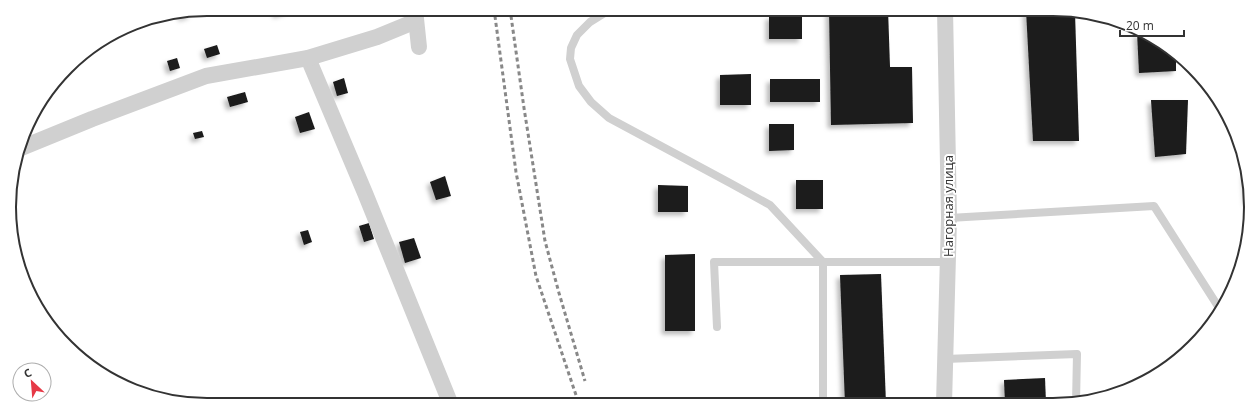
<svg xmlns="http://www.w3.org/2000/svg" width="1260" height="414" viewBox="0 0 1260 414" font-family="'Open Sans',sans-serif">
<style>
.building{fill:#1a1a1a;filter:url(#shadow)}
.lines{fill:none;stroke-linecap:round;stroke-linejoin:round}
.service{stroke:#d0d0d0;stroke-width:8}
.minor{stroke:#d0d0d0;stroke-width:16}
.rail{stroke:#888;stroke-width:3;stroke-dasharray:4 3;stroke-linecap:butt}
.labels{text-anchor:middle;stroke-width:4;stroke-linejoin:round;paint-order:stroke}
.street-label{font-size:13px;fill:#333;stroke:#fff}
.rim{fill:none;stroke:#333;stroke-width:2}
</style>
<defs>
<filter id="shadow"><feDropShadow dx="-3.5" dy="3.5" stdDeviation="2" flood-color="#0004"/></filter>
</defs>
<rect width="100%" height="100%" fill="#fff"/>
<g class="building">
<polygon points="275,9 291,9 291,10 277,15"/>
<polygon points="829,9 888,9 890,67 912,67 913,123 831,125"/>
<polygon points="1026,10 1062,10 1075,12 1079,141 1033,141"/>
<polygon points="191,12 192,15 182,18 181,14"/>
<rect x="769" y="16" width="33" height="23"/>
<polygon points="1137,32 1173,50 1176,52 1176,71 1139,73"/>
<polygon points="217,45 220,54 207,58 204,49"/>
<polygon points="177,58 180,68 170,71 167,61"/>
<polygon points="751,74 751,105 720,105 720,75"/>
<polygon points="344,78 348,93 337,96 333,82"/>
<rect x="770" y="79" width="50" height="23"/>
<polygon points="245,92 248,102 230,107 227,97"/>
<polygon points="1151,100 1188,100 1186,154 1155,157"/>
<polygon points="309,112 315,129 300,133 295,117"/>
<polygon points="769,124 794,124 794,150 769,151"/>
<polygon points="202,131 204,137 195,139 193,133"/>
<polygon points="1245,171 1249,181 1248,203 1247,203"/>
<polygon points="445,176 451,196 436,200 430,182"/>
<rect x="796" y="180" width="27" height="29"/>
<polygon points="658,185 688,186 688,212 658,212"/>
<polygon points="369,223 374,239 364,242 359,226"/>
<polygon points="308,230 312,242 304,245 300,232"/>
<polygon points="414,238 421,258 405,263 399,242"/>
<polygon points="695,254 695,331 665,331 665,255"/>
<polygon points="881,274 886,404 845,404 840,275"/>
<polygon points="1045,378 1046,403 1005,403 1004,380"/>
</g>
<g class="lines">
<g class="service">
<polyline points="614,9 606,12 590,22 577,35 571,48 570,59 579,86 591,102 609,118 730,183 770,205 823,262 823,404"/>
<polyline points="949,218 1154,206 1221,311"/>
<polyline points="717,327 714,262 948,262"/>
<polyline points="945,359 1077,354 1076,403"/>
</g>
<g class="minor">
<polyline points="415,9 419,47"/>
<polyline points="308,58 365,193 451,405"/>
<polyline points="21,148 92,119 206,76 308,58 377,37 416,21"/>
<polyline points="944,404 949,218 945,9"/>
</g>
<g class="rail">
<polyline points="494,9 516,172 536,276 579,404"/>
<polyline points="510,9 524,108 545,241 559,293 585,381"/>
</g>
</g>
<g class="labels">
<g class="street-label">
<text transform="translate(948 206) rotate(-90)" y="5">Нагорная улица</text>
</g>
</g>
<path d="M0 0H1260V414H0ZM207 16H1053A191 191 0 0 1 1244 207V207A191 191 0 0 1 1053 398H207A191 191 0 0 1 16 207V207A191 191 0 0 1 207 16Z" fill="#fff" fill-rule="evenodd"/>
<path class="rim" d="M207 16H1053A191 191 0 0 1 1244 207V207A191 191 0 0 1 1053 398H207A191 191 0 0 1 16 207V207A191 191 0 0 1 207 16Z"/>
<g transform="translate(32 382) rotate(334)"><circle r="19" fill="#ffffff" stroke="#adadad"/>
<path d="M0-3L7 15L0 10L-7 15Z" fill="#e63946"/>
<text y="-6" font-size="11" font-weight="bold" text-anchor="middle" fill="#333333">С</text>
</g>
<path d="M1120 30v6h64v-6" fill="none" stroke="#333333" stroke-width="2"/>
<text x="1126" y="30" font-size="12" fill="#333333" stroke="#ffffff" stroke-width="3" paint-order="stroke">20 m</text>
</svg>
